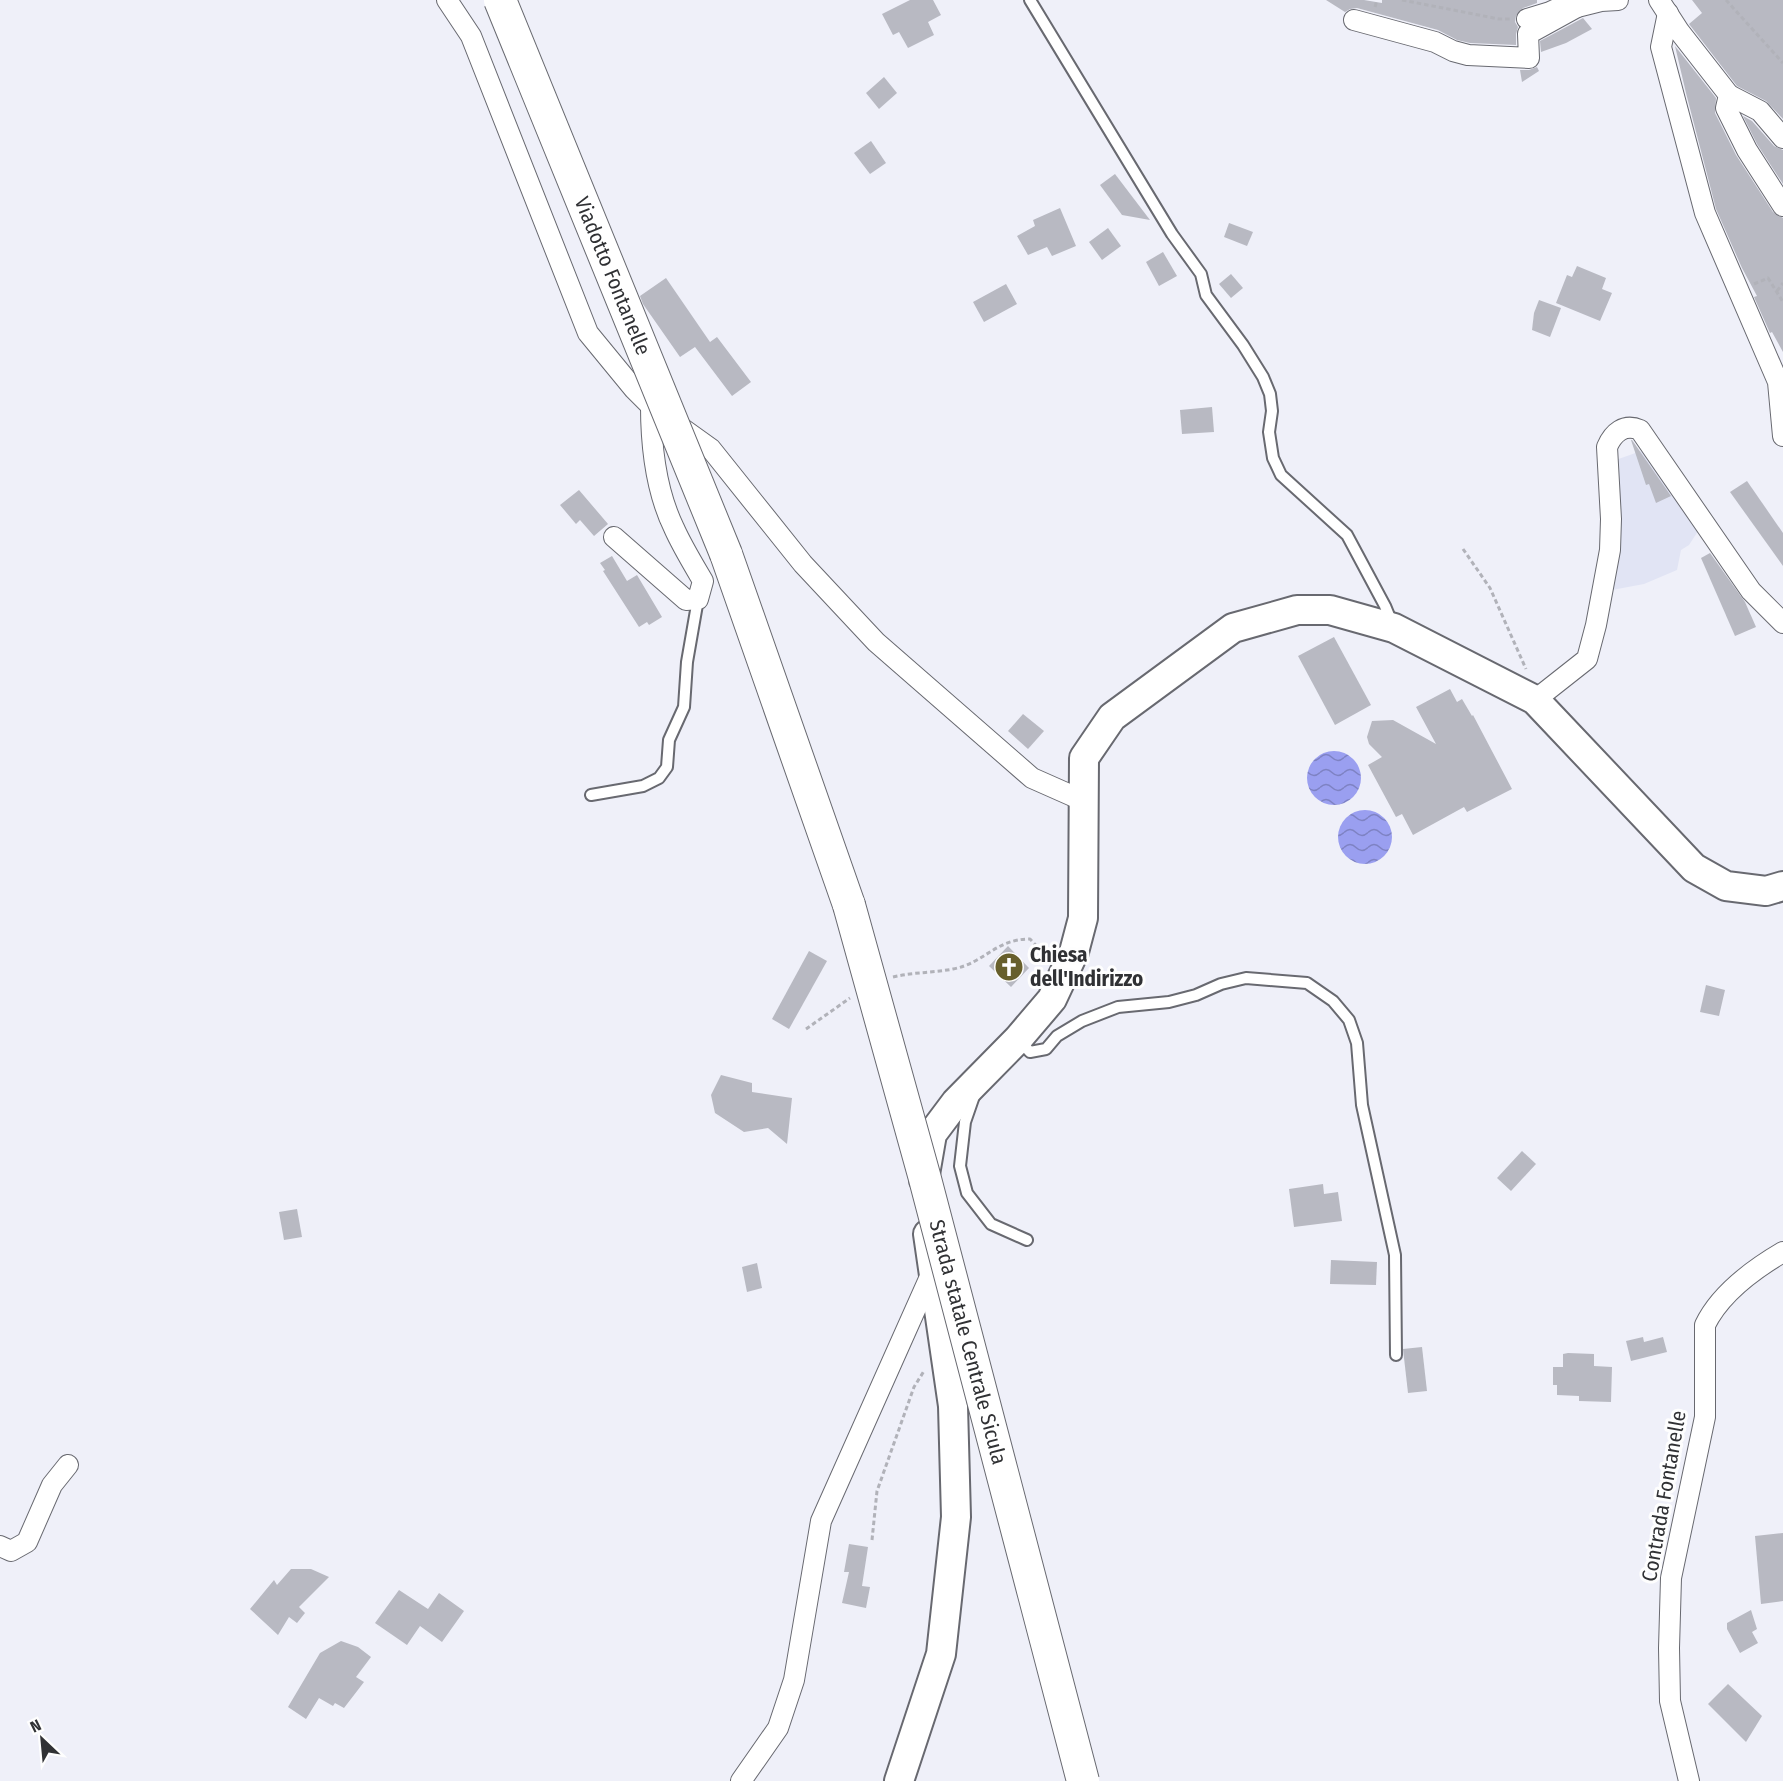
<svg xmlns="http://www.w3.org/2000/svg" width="1783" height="1781" viewBox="0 0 1783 1781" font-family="'Fira Sans Condensed',sans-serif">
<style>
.built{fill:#e1e4f4}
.water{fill:url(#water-waves)}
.building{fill:#b8b9c2}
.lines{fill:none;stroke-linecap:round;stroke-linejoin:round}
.lane-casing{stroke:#686970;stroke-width:14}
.street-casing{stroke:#686970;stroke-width:22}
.secondary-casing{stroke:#686970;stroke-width:32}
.primary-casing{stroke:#686970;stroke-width:34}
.path{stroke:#b1b2b9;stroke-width:3;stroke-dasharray:4.5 3;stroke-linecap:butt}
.lane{stroke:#fff;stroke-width:10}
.street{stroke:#fff;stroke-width:20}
.secondary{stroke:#fff;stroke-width:28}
.primary{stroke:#fff;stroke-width:32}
.primary-bridge-casing{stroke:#686970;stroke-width:34;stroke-linecap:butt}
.primary-bridge{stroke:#fff;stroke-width:32}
.labels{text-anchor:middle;stroke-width:6;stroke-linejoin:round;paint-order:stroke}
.street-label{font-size:21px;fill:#303134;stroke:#fefefe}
.poi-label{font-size:21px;font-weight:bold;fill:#303134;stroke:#fefefe;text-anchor:start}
</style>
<defs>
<pattern id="water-waves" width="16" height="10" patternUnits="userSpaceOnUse" patternTransform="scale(1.5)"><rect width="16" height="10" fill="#9a9ff0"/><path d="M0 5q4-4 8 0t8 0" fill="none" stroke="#7e82c3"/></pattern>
</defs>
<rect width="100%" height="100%" fill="#eff0f9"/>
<polygon class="built" points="1641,451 1700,528 1689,545 1681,550 1677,570 1644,584 1612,590 1613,461"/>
<g class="water">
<circle cx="1334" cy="778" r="27"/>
<circle cx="1365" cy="837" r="27"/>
</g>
<g class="building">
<polygon points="910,0 933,0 941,15 928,22 934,35 908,48 899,32 893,35 882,14"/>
<polygon points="1326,0 1364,0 1382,3 1382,0 1537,0 1537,3 1523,8 1516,16 1515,22 1518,27 1516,34 1516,45 1470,43 1457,40 1438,30 1357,8 1350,9 1345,12"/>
<polygon points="1692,0 1783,0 1783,119 1766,101 1737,86 1689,24 1702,13"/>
<polygon points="1583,18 1592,29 1566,43 1541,52 1540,41"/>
<polygon points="1675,46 1716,98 1715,113 1736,155 1773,212 1783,218 1783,352 1772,332 1770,333 1754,297 1757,296 1742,268 1716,209 1686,93"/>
<polygon points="1537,67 1539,71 1522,82 1520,70 1529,70"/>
<polygon points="884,77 897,93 879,109 866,93"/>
<polygon points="1743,116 1752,121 1774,146 1783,150 1783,184 1757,144"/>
<polygon points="871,141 886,163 870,174 854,153"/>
<polygon points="1115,174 1150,220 1122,215 1100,185"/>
<polygon points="1060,208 1076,246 1052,256 1047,247 1028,255 1017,236 1035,226 1033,220"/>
<polygon points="1229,223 1253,232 1247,246 1224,237"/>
<polygon points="1108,228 1121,246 1102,260 1089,242"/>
<polygon points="1163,252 1177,276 1159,286 1146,262"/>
<polygon points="1577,266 1606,278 1602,289 1612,293 1600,321 1556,303 1567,275 1572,277"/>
<polygon points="1231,274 1243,288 1231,298 1219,284"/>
<polygon points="666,278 710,342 717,337 751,382 732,396 695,347 680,357 643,304 640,296"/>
<polygon points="1006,284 1017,304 984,322 973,302"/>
<polygon points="1539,300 1561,308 1550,337 1532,330 1534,313"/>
<polygon points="1212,407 1214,432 1182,434 1180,410"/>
<polygon points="1631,440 1632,440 1671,496 1656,503 1649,484 1646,485"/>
<polygon points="1747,481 1783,533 1783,566 1730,492"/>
<polygon points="579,490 608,524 594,536 580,520 576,524 560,505"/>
<polygon points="1710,553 1745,602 1756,627 1735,636 1701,558"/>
<polygon points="612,556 627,581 637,575 662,617 649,625 647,622 639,627 603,571 605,570 600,563"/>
<polygon points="1334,637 1371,705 1335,725 1298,656"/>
<polygon points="1450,689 1457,702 1462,699 1472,716 1473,715 1512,789 1467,812 1464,807 1413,835 1402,814 1396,817 1368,765 1382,757 1369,744 1367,737 1372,721 1393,720 1436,744 1416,707"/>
<polygon points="1023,714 1044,731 1028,749 1008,731"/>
<polygon points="1008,946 1029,968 1011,987 989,966"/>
<polygon points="809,951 827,961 789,1029 772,1019"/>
<polygon points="1706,985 1725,990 1719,1016 1700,1012"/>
<polygon points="721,1075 752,1083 752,1092 792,1098 787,1144 768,1128 744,1132 715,1113 711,1095"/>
<polygon points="1522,1151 1536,1164 1511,1191 1497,1178"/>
<polygon points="1323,1184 1324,1194 1338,1192 1342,1221 1294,1227 1289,1189"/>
<polygon points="297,1209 302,1237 284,1240 279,1212"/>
<polygon points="1331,1260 1377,1262 1376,1285 1330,1284"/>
<polygon points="757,1263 762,1288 747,1292 742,1267"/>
<polygon points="1643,1337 1644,1342 1663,1337 1667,1352 1631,1361 1626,1341"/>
<polygon points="1422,1347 1427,1391 1408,1393 1403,1349"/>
<polygon points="1568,1353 1594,1354 1594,1366 1612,1367 1611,1402 1579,1401 1579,1396 1557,1395 1557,1385 1553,1385 1553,1367 1563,1367 1563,1354"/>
<polygon points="1783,1533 1783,1601 1761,1604 1755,1536"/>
<polygon points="849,1544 868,1547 862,1586 870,1587 866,1608 842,1603 849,1572 844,1572"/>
<polygon points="291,1569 311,1569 329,1577 299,1607 305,1613 297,1623 289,1617 278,1635 250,1609 274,1580 277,1585"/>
<polygon points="399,1590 428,1609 439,1593 464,1611 442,1642 420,1626 407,1645 375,1623"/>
<polygon points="1751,1610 1757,1629 1752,1632 1758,1643 1740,1653 1727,1629 1727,1623"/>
<polygon points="341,1641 358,1647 371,1657 356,1677 364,1682 344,1708 335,1703 333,1706 319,1698 306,1719 288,1707 320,1653"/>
<polygon points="1728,1684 1762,1716 1746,1742 1708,1704"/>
</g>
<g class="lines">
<g class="lane-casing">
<g id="lane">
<polyline points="1030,0 1172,234 1201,274 1206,295 1243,345 1263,377 1270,394 1272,411 1269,432 1273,458 1281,475 1347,535 1385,606 1392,623"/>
<polyline points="591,795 643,786 659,778 667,767 669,740 684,707 687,662 698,599"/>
<polyline points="1018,1039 1030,1052 1046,1049 1057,1036 1082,1021 1118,1007 1169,1002 1196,995 1221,984 1246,978 1307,983 1333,1001 1349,1020 1357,1043 1362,1105 1395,1255 1396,1355"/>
<polyline points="974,1096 965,1122 960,1166 967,1193 991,1224 1027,1240"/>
</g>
</g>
<g class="street-casing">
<g id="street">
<polyline points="447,0 471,36 588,333 634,389 651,406 711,449 803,564 876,642 1032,778 1084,801"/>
<polyline points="1659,0 1679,31 1729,95 1726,108 1747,150 1783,206"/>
<polyline points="1668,13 1661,47 1705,213 1778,382 1783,436"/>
<polyline points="1527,19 1550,12 1565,5 1577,7 1601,1 1618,0"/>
<polyline points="1354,20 1435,42 1453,51 1468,55 1529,58 1528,34 1577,7"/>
<polyline points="1729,95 1760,111 1783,138"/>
<path d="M614,537L686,600L698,599L703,581C693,564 682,546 674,528C656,491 651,447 651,406"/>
<path d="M1535,700L1587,659L1596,625L1610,550L1611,519L1607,447C1613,433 1624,423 1640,430L1751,591L1783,623"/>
<polyline points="0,1546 11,1551 27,1542 52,1485 68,1465"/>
<polyline points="741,1781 778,1728 794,1680 821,1521 933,1270"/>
<path d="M1689,1781L1670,1701L1669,1648L1671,1578L1705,1417V1325C1720,1294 1754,1269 1783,1252"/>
</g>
</g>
<g class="secondary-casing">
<g id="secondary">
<polyline points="924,1180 932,1134 956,1102 1018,1039 1052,999 1074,952 1083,918 1084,758 1112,717 1233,628 1297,610 1330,610 1394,628 1535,700 1694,868 1726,886 1766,891 1783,886"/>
<polyline points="899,1781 941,1654 956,1517 953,1406 928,1234"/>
</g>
</g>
<g class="primary-casing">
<polyline id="primary" points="726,554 849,905"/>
</g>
<g class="path">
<polyline points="1402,0 1499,19 1511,19"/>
<polyline points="1726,0 1783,63"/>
<polyline points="1375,7 1377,0"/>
<polyline points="1754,284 1768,278 1783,302"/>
<polyline points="1777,291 1783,283"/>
<polyline points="1463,549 1490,588 1526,669"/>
<path d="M893,977C913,972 933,973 953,969C985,963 995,939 1030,939L1046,956"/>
<polyline points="806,1029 850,998"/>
<polyline points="872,1540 877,1491 914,1387 924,1371"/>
</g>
<use href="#lane" class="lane"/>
<use href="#street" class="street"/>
<use href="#secondary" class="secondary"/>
<use href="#primary" class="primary"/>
<g class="primary-bridge-casing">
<g id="primary-bridge">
<path id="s1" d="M500,0L726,554"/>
<path id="s2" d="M849,905L924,1175L1083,1781"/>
</g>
</g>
<use href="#primary-bridge" class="primary-bridge"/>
</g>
<defs>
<g id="church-disc" transform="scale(1.5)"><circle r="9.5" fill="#675f2c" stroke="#fefefe"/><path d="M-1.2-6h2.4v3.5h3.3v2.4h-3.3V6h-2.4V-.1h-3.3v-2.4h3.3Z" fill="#fff"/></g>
</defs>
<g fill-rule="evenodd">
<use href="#church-disc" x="1009" y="967"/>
</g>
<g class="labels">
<g class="street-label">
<text dy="7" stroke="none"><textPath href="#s1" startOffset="298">Viadotto Fontanelle</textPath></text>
<text dy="7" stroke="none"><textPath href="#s2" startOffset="453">Strada statale Centrale Sicula</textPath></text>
<text transform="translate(1664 1496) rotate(-80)" y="7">Contrada Fontanelle</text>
</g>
<g class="poi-label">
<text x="1030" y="962">Chiesa<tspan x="1030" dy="24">dell'Indirizzo</tspan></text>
</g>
</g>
<g transform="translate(42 1739) rotate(334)" stroke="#fefefe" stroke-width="4.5" paint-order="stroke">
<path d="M0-4.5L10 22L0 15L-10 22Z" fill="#303134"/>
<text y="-9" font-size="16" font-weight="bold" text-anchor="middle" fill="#303134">N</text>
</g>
</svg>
